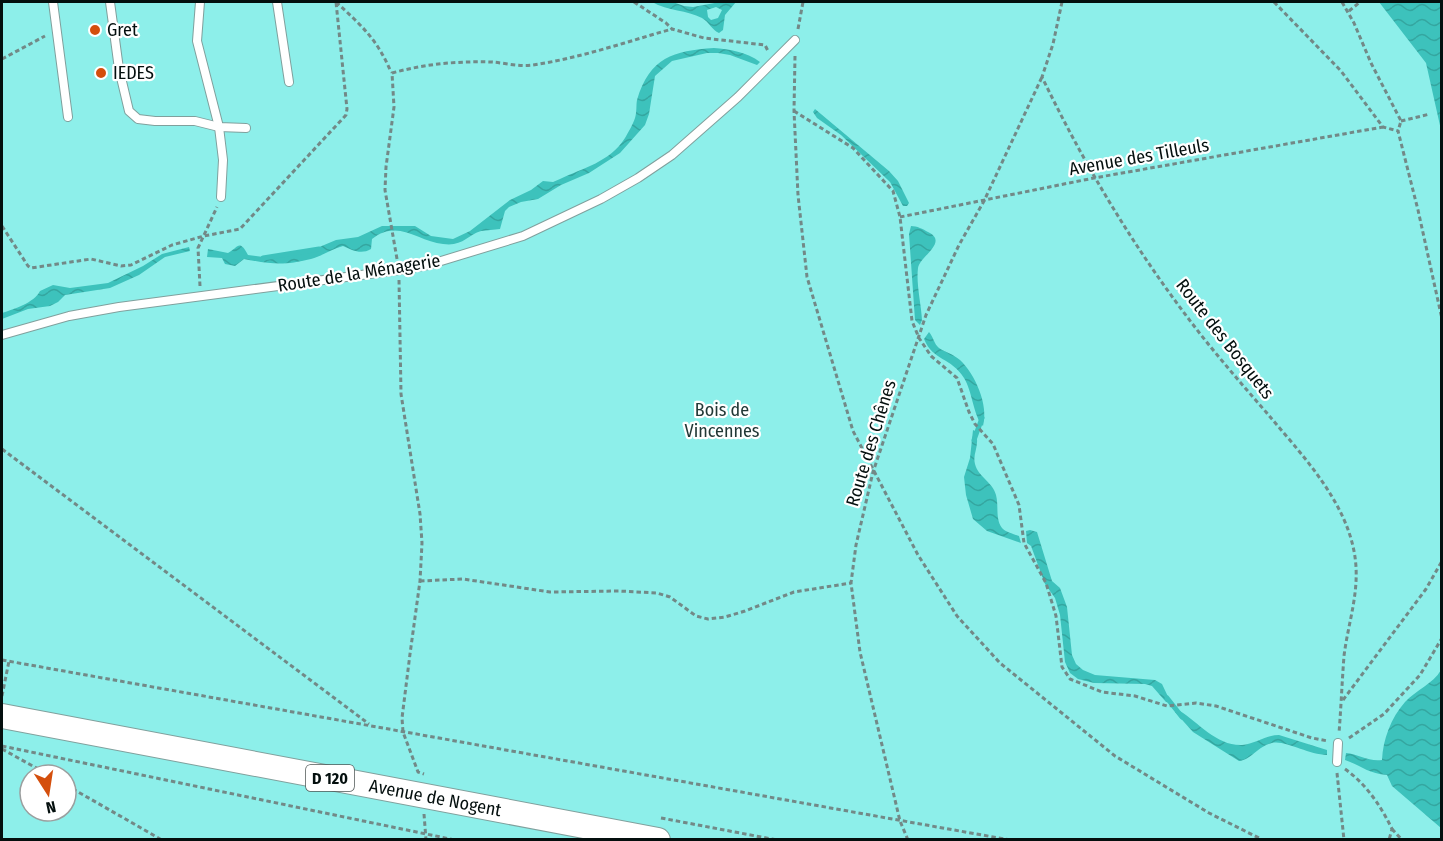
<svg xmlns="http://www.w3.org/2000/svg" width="1443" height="841" viewBox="0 0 1443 841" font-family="'Fira Sans Condensed',sans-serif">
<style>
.green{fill:#8defea;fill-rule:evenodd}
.water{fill:url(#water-waves);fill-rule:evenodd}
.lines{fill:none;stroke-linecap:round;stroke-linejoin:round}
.stream{stroke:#3dc2bc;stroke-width:5}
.lane-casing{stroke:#80a09d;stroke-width:10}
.primary-casing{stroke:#80a09d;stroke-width:26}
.path{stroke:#728987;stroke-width:3;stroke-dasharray:4.5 3;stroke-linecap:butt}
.lane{stroke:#fff;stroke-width:8}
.primary{stroke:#fff;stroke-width:24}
.poi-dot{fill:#d44f0d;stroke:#fff;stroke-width:2}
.labels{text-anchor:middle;stroke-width:4.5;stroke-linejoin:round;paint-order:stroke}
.shield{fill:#fff;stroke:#4f5756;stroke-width:1.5}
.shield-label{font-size:16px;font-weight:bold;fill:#040f0e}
.poi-label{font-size:18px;fill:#040f0e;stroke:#fff;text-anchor:start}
.street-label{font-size:18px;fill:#040f0e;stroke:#fff}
.park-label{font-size:18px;fill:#213836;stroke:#fff}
</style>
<defs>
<pattern id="water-waves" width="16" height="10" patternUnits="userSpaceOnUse" patternTransform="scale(1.5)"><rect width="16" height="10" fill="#3dc2bc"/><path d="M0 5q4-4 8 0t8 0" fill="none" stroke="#34a6a0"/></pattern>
</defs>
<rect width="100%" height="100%" fill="#d6f8f5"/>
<path class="green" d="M2,2H1441V839L2,840ZM30,775H66V811H30Z"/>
<g class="water">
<path d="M652,2H673L684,6L693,7L720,2H736L725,15L723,30L719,33C712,30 709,22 702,18C687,10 668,11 652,2ZM716,7L722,10L718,18L711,20L708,17L707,10Z"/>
<polygon points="1379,2 1441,2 1441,130 1426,63"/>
<path d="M714,48C729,49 747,52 760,62L757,65L730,55L718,53H707L672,61L655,76L649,114L645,125L620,153L589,173L561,185L538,199L521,202L509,207L505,211L500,229C494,230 487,230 481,231C468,235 462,247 443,244C419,242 398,218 372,239L371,249C361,255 352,250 343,246C332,249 322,256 311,259C283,266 271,264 244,259L235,266L225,264L222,258L207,257L208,249L228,253C238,248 239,238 248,255L271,258L305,253L336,240L358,237L382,226H415L431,236L453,239L470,231L510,200L531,190L543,181L553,182L560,179C583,168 610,162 625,138C628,133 633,124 635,118C637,112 636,105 637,100C650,57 673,51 714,48Z"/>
<polygon points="815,109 889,171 898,181 909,203 907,206 903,206 890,182 841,135 817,118 813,112"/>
<path d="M911,226C917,226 923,229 928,232C949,242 920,256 918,268C916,284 921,303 922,320L920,325L915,320L909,234Z"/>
<path d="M189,247L190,251L165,257L139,275L110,288L65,295L58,302L50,306L28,309L2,319V313C14,309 34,303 40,291L53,285L70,288L108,283L143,266L162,254Z"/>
<path d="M929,332C933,336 934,344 939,348C945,352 953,354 960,360C975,374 989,405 983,426C974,418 972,390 964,378C951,357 933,361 924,339Z"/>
<path d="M973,430L975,431C981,445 972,453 975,464C978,477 993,482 996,495C999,506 995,519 1002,528C1005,532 1014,534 1019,536L1021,543L987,531L973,519L966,495L964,477L970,458Z"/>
<polygon points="1030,530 1037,532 1052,581 1060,588 1067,607 1072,655 1076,664 1083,670 1095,675 1155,680 1162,684 1171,703 1166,702 1152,686 1145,684 1094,683 1078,679 1070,673 1065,662 1060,615 1055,598 1045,584 1031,546 1027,543 1026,531"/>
<path d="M1441,670V828L1392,786L1387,775C1367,773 1362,766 1345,760L1346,753C1358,754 1369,762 1382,760C1383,739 1391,718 1405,702C1416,690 1433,684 1441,670Z"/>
<path d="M1180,711C1199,723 1217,746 1242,745C1255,744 1266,735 1279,735L1327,750V755C1308,755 1286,740 1272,743C1258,746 1251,760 1239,761L1193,732L1175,712Z"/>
</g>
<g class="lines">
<g class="stream">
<polyline points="263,258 319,249"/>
<polyline points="974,440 982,418"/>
<polyline points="1167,698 1182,717"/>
</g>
<g class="lane-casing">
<g id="lane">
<polyline points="53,2 68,117"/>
<polyline points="110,2 119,69 129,111 138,119 155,121 195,121 219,127 246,128"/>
<polyline points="200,2 197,41 219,127 223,160 221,197"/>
<polyline points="277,2 289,82"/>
<polyline points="2,335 69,316 119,307 399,270 428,265 523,236 601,199 638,178 672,155 738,97 795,40"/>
<polyline points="1337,762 1338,743"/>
</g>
</g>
<g class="primary-casing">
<g id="primary">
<path id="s1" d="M2,716L658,840"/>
</g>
</g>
<g class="path">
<path d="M336,2C362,26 377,39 391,72"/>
<polyline points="634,2 666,23 672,29 704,38 765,45 768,51"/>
<path d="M1062,2L1053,44L1042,77C1083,162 1131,243 1188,318C1212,350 1239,381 1266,412C1301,454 1347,501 1355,557C1360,592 1348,623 1344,656C1342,682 1341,708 1339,733"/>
<polyline points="1274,2 1341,71 1383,127 1398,131 1418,210 1442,319"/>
<polyline points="1342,2 1354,23 1371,63 1401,121 1398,131"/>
<polyline points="1349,11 1360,2"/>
<polyline points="798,29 803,2"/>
<polyline points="795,56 794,111 798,195 807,277 853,431 918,555 957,616 1000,663 1115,756 1209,813 1263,840"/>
<polyline points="2,59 45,36"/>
<polyline points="794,111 853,148 893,191 900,217 912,321 919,338 931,356 957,378 969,412 975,424 993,444 1019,505 1024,543 1046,583 1056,616 1062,667 1070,679 1102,692 1135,696 1167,706 1196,703 1216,706 1312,738 1328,741"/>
<polyline points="1401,121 1430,114"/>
<polyline points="900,217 1094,178 1383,127"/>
<polyline points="2,226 28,266 31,268 91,259 121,266 131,265 172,245 204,236 240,229 346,115 347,109 336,2"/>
<path d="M397,259L385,190L386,167L394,107L392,73C425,64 457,61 492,62C505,63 520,67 533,65C580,58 626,42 672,29"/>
<polyline points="399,280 401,394 420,514 422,543 420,581 410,654 402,718 403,732 418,772 424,774"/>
<polyline points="200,286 198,248 217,207"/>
<polyline points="2,449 369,724"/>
<polyline points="420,581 463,579 550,592 619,591 657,593 670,597 696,616 708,619 725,617 745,611 794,592 851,583"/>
<polyline points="2,660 1010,840"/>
<polyline points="2,696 9,661"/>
<polyline points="1343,700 1426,589 1442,561"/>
<polyline points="1349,738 1384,714 1420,675 1442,638"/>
<polyline points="2,746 455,840"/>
<polyline points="2,749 49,775"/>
<path d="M1345,769C1366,784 1381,806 1392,829L1389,840"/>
<polyline points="1337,773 1344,840"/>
<polyline points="66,785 162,840"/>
<polyline points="424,814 426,840"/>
<polyline points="661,818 777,840"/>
<polyline points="1392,829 1402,840"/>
<polyline points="908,840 900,821 860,652 851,583 856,545 873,472 926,315 959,245 984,201 1042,77"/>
</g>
<use href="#lane" class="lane"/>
<use href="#primary" class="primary"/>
</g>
<g class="poi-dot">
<circle cx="95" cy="30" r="6"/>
<circle cx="101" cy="73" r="6"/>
</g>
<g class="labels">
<rect class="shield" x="306" y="765" width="48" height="26" rx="4.5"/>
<g class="shield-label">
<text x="330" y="784">D 120</text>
</g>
<g class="poi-label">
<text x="107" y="36">Gret</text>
<text x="113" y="79">IEDES</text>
</g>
<g class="street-label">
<text transform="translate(1139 157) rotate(-10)" y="6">Avenue des Tilleuls</text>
<text transform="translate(359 273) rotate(-9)" y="6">Route de la Ménagerie</text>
<text transform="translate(1225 339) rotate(52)" y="6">Route des Bosquets</text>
<text transform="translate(871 443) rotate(-73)" y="6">Route des Chênes</text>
<text dy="6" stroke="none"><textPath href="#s1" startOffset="441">Avenue de Nogent</textPath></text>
</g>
<g class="park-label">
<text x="722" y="416">Bois de<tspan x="722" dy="21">Vincennes</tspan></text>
</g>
</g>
<rect width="1443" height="841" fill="none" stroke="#040f0e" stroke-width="6"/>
<g transform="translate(48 793) rotate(168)"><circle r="28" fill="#ffffff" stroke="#9b9f9f" stroke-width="1.5"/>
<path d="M0-4.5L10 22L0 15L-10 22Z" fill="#d44f0d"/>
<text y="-9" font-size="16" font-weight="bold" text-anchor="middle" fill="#040f0e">N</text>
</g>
</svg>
